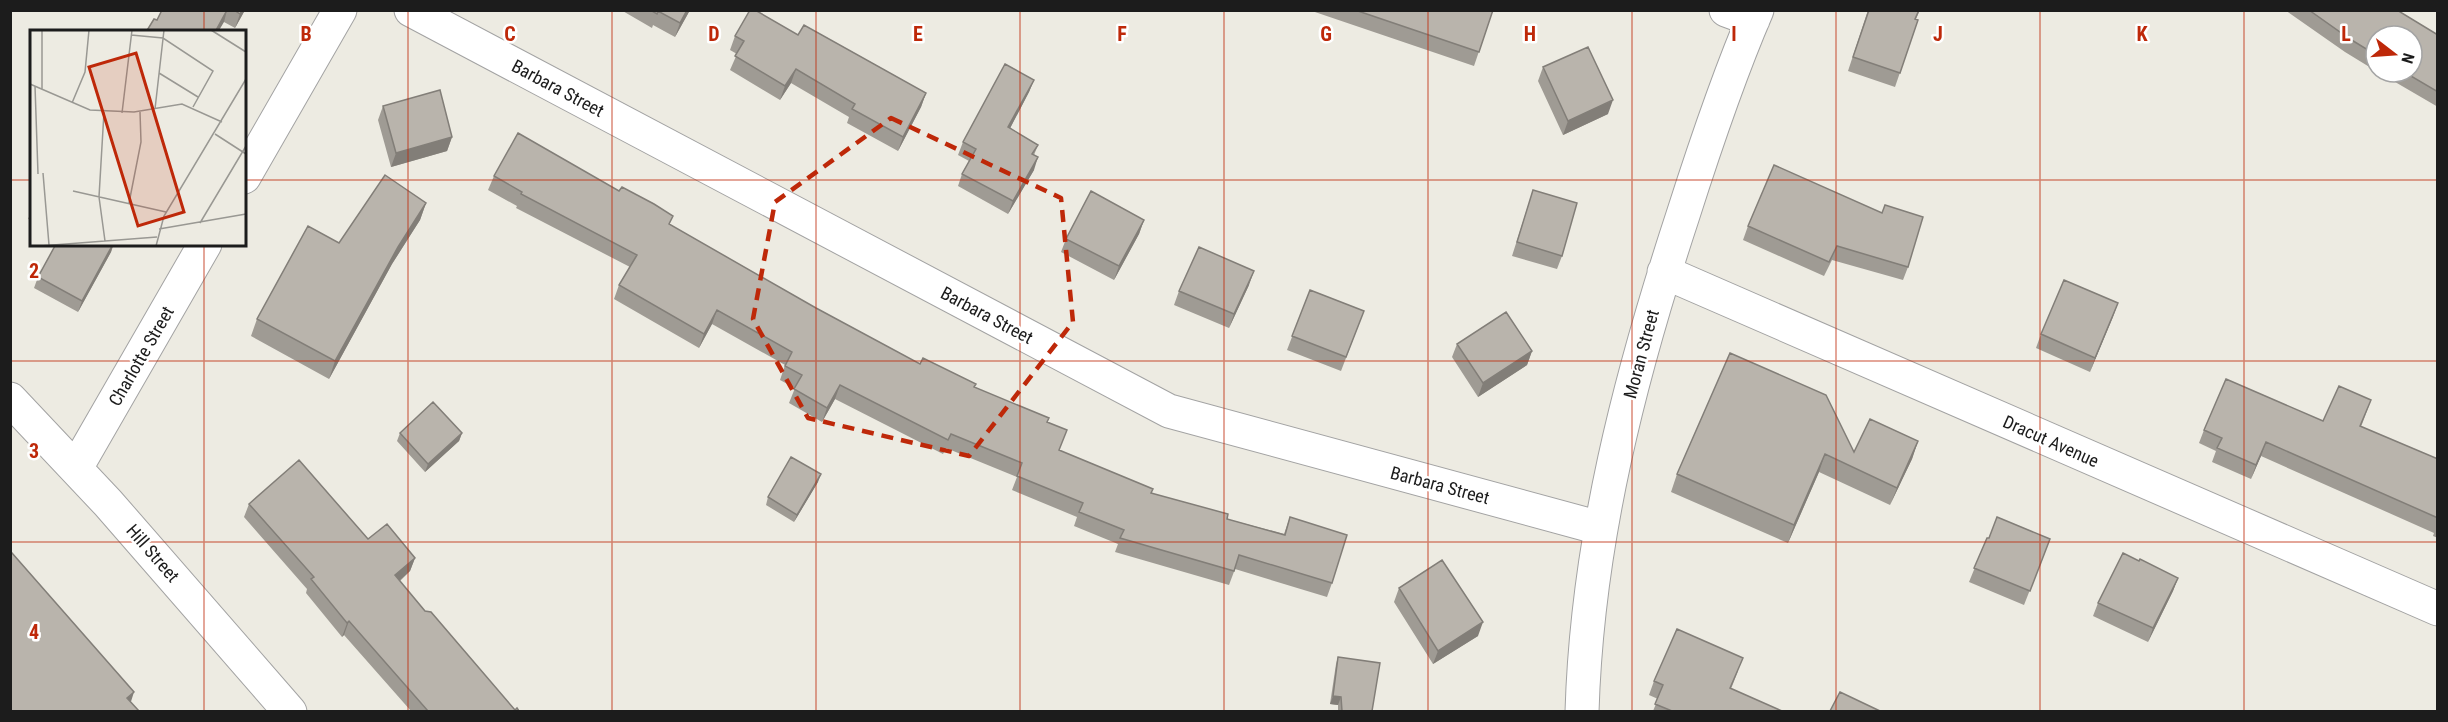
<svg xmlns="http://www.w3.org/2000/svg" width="2448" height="722" font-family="'Roboto Condensed',sans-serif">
  <rect width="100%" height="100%" fill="#edebe2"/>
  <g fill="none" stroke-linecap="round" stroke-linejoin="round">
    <defs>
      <path id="street" d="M411 10 1169 411 1600 528
        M1726 10 1753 20
        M244 177 340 10
        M1664 272 2438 609
        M10 399 108 503 290 712
        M76 468 205 244
        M1582 712C1587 541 1630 376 1683 215 1705 146 1728 77 1757 10"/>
    </defs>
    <use href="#street" stroke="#a3a3a3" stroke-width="35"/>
    <use href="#street" stroke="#fff" stroke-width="33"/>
  </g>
  <path fill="#9f9b94" d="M162 10H245L235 28 224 22 157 20Z
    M621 10H690L675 37 653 25 652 28Z
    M1309 10H1493L1474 66Z
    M1868 10H1920L1916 19 1918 20 1895 87 1848 71Z
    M2285 10H2397L2438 35V107L2378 72H2412L2376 36V71L2345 52Z
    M798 35 926 93 921 107 898 151 847 123 849 117 791 83 780 100 730 70 737 54 730 50 735 36Z
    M1543 67 1608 114 1563 135 1538 81Z
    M1034 80 1029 92 1010 128 1038 145 1034 155V170L1008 214 958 186 962 174 969 161 958 155 963 142Z
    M383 106 452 137 447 151 391 167 378 120Z
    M1774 165 1908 267 1903 280 1832 260 1824 276 1743 240 1748 226Z
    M494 176 670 225 816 308 920 364 975 387 1047 422 1059 450 1151 493 1227 519 1284 534 1290 517 1332 583 1327 597 1235 569 1229 585 1115 552 1118 544 1074 526 1077 517 1012 490 1017 477 946 448 943 454 835 399 822 422 789 403 795 388 780 380 785 365 712 324 699 348 614 299 619 285 630 267 516 208 517 206 488 190Z
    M1533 190 1562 256 1557 269 1512 256Z
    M426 203 420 220 392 264 329 379 251 336 257 319 339 243Z
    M32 210V220L28 219Z
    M1144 220 1139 234 1114 280 1061 252 1066 239Z
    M56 244H114L111 252 78 312 34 288 38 277Z
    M1249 285 1229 328 1174 305 1179 291Z
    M1310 290 1364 311 1341 371 1287 350Z
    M2118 303 2090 372 2036 348 2041 334Z
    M1457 344 1532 351 1527 365 1478 397 1452 357Z
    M1730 353 1854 452 1918 441 1912 459 1890 505 1819 472 1788 543 1671 492 1677 474Z
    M2371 400 2361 427 2438 459V538L2433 536 2434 533 2261 456 2251 479 2212 462 2216 451 2199 443 2204 430 2323 421Z
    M400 433H462L459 441 425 472 397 441Z
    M818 482 794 522 766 505 768 497Z
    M249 504 368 539 415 558 410 571 400 581 425 611 515 710 519 711H411L344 635 342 637 306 593 307 589 244 517Z
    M1987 538H1989L2050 539 2024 605 1969 582Z
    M2178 578 2173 591 2148 642 2093 616 2098 603Z
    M1399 588 1478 636 1433 664 1394 602Z
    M1338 657 1372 711H1338V705L1330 704 1336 664Z
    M1738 671 1731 689 1782 711H1653L1658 699 1649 695 1654 681Z"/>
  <path fill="#827e78" d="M227 10 224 22 218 32H215Z
    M242 10H245L235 28 240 14Z
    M687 10H690L675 37 680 23Z
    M796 69 791 83 780 100 785 86Z
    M1034 80 1029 92 1004 140 1008 127Z
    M926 93 921 107 898 151 903 137Z
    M1613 100 1608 114 1563 135 1568 121Z
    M452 137 447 151 391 167 396 153Z
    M1038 157 1034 170 1008 214 1013 201Z
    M426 203 420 220 392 264 329 379 335 361 398 247Z
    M1144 220 1139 234 1114 280 1119 266Z
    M113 244 111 252 78 312 82 301Z
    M1254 271 1249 285 1229 328 1234 314Z
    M2118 303 2113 317 2090 372 2095 358Z
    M717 310 712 324 699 348 704 334Z
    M1532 351 1527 365 1478 397 1483 383Z
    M840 385 835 399 822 422 827 408Z
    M462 433 459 441 425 472 428 464Z
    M1918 441 1912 459 1890 505 1897 488Z
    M2266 442 2261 456 2251 479 2256 465Z
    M1825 454 1819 472 1788 543 1794 525Z
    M821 474 818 482 794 522 797 515Z
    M415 558 410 571 390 589 395 575Z
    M2178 578 2173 591 2148 642 2153 628Z
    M349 621 344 635 342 637 347 623Z
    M1483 622 1478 636 1433 664 1438 651Z
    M134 692 128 711 127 698Z
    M1333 696 1341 697 1338 705 1330 704Z"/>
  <path fill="#b9b4ac" stroke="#827e78" stroke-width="1.5" d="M162 10H227L215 32H146L154 19 157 20Z
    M234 10H242L240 14Z
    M650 10H687L680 23 658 11 657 14Z
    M750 10H755L798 35 804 25 926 93 903 137 852 109 855 104 796 69 785 86 735 56 744 41 735 36Z
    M1355 10H1493L1479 52Z
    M1869 10H1919L1915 19 1918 20 1900 73 1853 57Z
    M2309 10H2397L2438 35V92L2404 72H2412V36H2376V55L2350 39Z
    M1588 47 1613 100 1568 121 1543 67Z
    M1005 64 1034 80 1008 127 1038 145 1032 154 1038 157 1013 201 962 174 976 149 963 142Z
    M440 90 452 137 396 153 383 106Z
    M518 133 619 191 622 187 654 204 673 216 669 224 816 308 920 364 923 358 976 384 974 387 1049 418 1047 422 1067 430 1059 450 1153 489 1151 493 1228 514 1227 519 1285 535 1290 517 1347 535 1332 583 1239 555 1234 571 1120 538 1124 530 1079 512 1083 503 1017 476 1022 463 951 434 948 440 840 385 827 408 794 389 802 375 785 366 792 352 717 310 704 334 619 285 637 255 521 194 522 192 494 176Z
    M1774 165 1882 213 1885 205 1923 217 1908 267 1837 246 1829 262 1748 226Z
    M385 175 426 203 398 247 335 361 257 319 308 226 339 243Z
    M1533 190 1577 203 1562 256 1517 242Z
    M1091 191 1144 220 1119 266 1066 239Z
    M56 244H113L82 301 38 277Z
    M1199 247 1254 271 1234 314 1179 291Z
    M2064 280 2118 303 2095 358 2041 334Z
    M1310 290 1364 311 1346 357 1292 336Z
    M1506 312 1532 351 1483 383 1457 344Z
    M1730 353 1826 395 1854 452 1870 419 1918 441 1897 488 1825 454 1794 525 1677 474Z
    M2226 379 2323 421 2339 386 2371 400 2360 426 2438 459V518L2266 442 2256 465 2217 448 2222 438 2204 430Z
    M433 402 462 433 428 464 400 433Z
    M791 457 821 474 797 515 768 497Z
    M299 460 368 539 387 524 415 558 395 575 425 611 431 612 515 710 517 708 519 711H428L349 621 347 623 311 579 314 577 249 504Z
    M1997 517 2050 539 2030 591 1974 568 1987 538H1989Z
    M12 553 134 692 127 698 139 711H10V554Z
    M2123 553 2139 561 2140 559 2178 578 2153 628 2098 603Z
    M1442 560 1483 622 1438 651 1399 588Z
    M1677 629 1743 658 1730 688 1782 711H1672L1655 704 1663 685 1654 681Z
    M1338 657 1380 663 1372 711H1342L1341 697 1333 696Z
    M1840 692 1880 711H1830Z"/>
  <path fill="none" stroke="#be2809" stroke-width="4.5" stroke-dasharray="12 8" stroke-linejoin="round" d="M891 118 1061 198 1073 322 969 456 808 418 753 319 775 202Z"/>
  <path fill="none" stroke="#be2809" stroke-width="1.5" stroke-opacity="0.55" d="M204 10V32M408 10V712M612 10V712M816 10V712M1020 10V712M1224 10V712M1428 10V712M1632 10V712M1836 10V712M2040 10V712M2244 10V712M10 180H32M244 180H2438M204 244V712M10 361H2438M10 542H2438"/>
  <g text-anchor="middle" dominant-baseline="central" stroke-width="5" stroke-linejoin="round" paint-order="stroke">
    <g font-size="18" fill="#1c1c1c" stroke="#fff">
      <text transform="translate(558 88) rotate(28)">Barbara Street</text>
      <text transform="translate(987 315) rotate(28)">Barbara Street</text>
      <text transform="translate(1641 354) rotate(-75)">Moran Street</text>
      <text transform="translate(141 356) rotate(-60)">Charlotte Street</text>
      <text transform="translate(2051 441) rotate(24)">Dracut Avenue</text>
      <text transform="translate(1440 485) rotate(15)">Barbara Street</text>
      <text transform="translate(153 553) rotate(49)">Hill Street</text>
    </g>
  </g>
  <g transform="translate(30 30)">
    <rect width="216" height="216" fill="#edebe2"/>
    <path fill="none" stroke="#999893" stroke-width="1.5" d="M12 0V59M181 0 216 22M101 5 133 8 183 41 163 77M129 43 168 67M0 54 60 80 104 82 152 74 192 92M5 56 8 144M42 73 55 42 59 0M125 79 134 0M74 82 69 167 75 211M92 83 102 0M185 104 216 124M13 143 19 215M43 161 136 182M99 173 111 112 110 82M170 193 216 116M129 199 216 184M10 216 127 207M126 216 134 186 216 49"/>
    <path fill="#be2809" fill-opacity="0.15" stroke="#be2809" stroke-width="3" d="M106 23 154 182 108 196 59 37Z"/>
    <rect width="216" height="216" fill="none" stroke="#1c1c1c" stroke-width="3"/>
  </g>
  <g font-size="20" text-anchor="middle" font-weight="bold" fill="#be2809" stroke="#fff" stroke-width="5" stroke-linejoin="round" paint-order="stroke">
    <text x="306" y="41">B</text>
    <text x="510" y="41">C</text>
    <text x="714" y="41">D</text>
    <text x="918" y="41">E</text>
    <text x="1122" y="41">F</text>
    <text x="1326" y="41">G</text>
    <text x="1530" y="41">H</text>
    <text x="1734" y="41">I</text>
    <text x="1938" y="41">J</text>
    <text x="2142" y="41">K</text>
    <text x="2346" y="41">L</text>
    <text x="34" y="278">2</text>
    <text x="34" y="458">3</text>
    <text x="34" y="639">4</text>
  </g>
  <rect width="2448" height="722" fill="none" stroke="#1c1c1c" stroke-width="24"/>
  <g transform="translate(2394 54) rotate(107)"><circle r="28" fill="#ffffff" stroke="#a4a4a4" stroke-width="1.5"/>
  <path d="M0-4.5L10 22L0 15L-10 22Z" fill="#be2809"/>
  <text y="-9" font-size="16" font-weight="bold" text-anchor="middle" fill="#1c1c1c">N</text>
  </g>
</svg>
